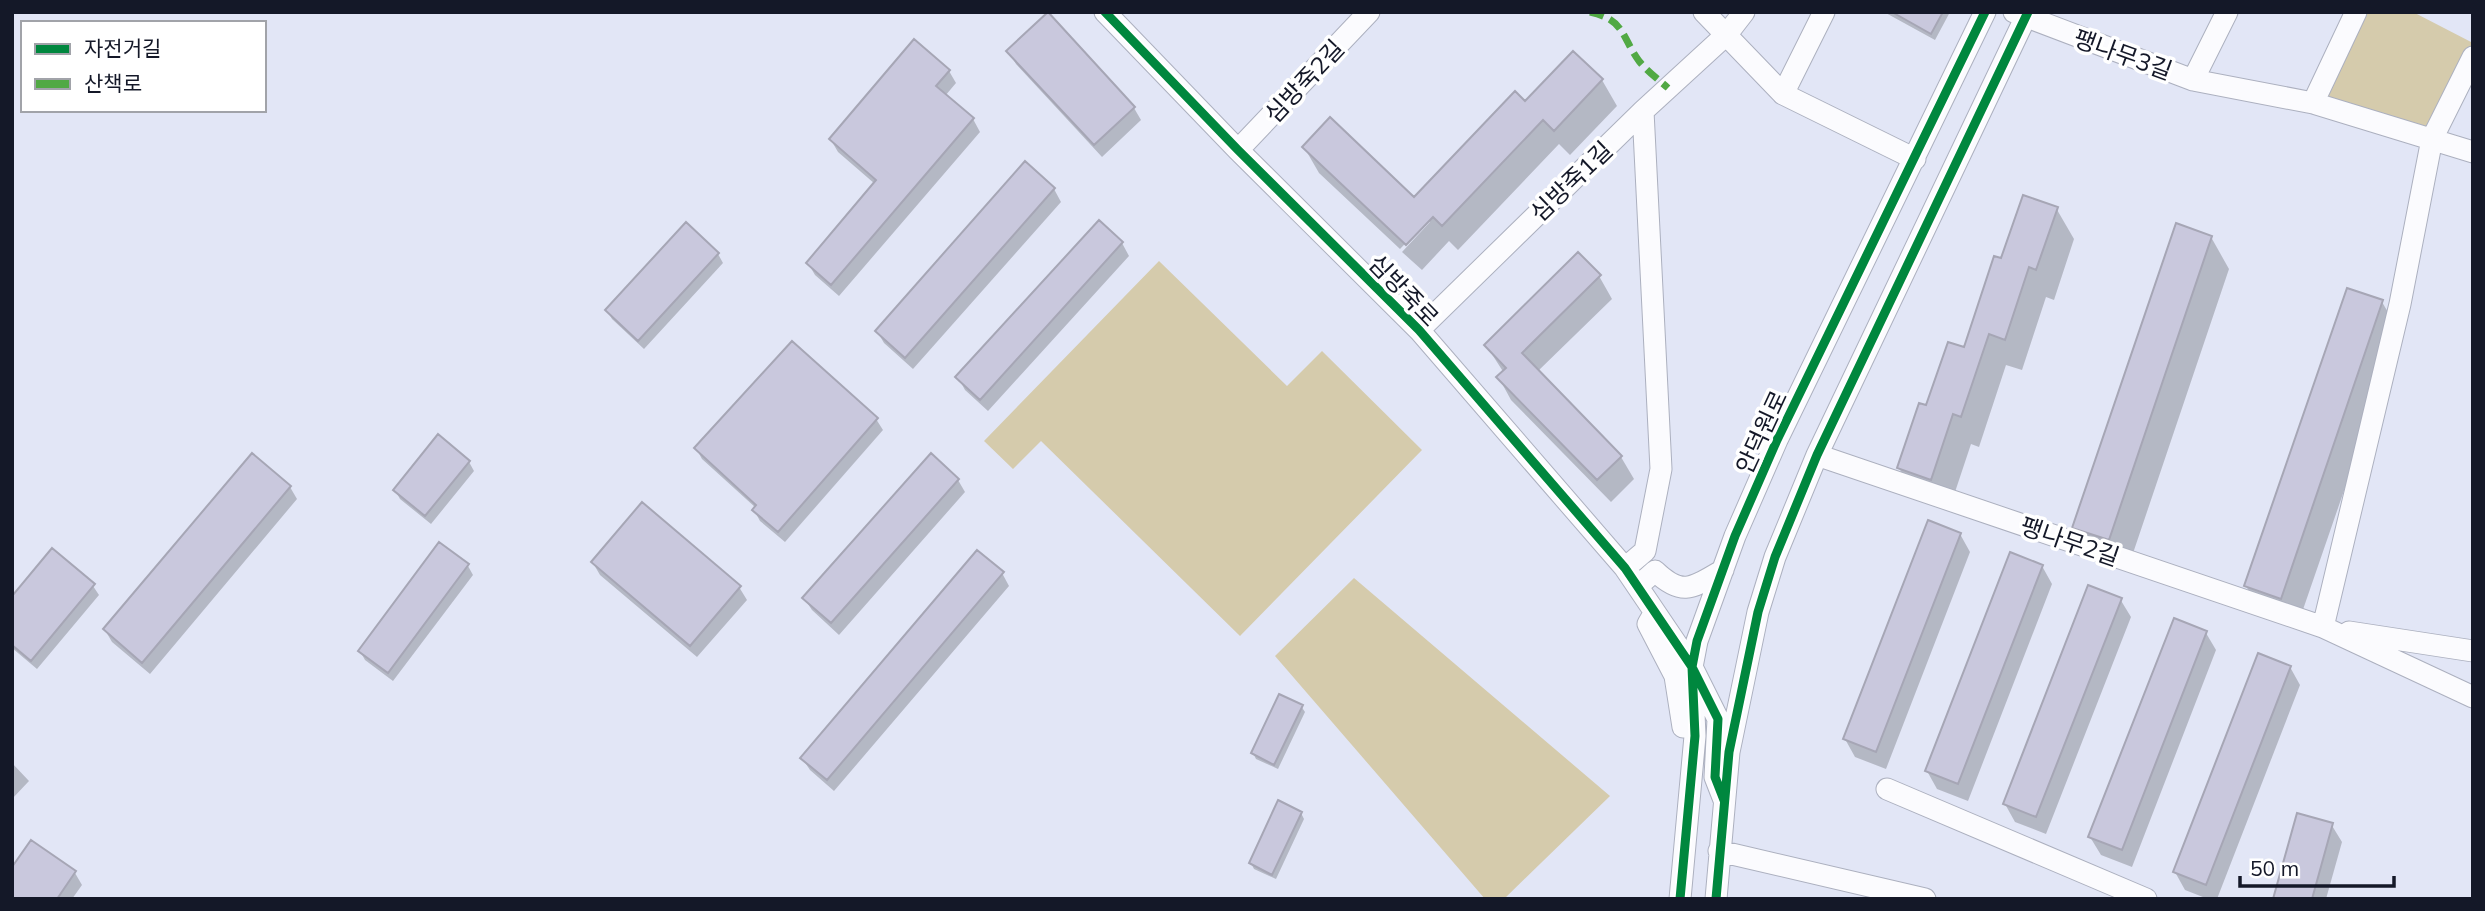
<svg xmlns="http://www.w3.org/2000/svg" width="2485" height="911" font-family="Mulish,'Noto Sans KR',sans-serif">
  <rect width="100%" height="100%" fill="#e2e6f6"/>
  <path fill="#d5cbac" d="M2356 12H2413L2473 43V56L2428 138 2313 103Z
    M1159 261 1287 386 1322 351 1422 450 1240 636 1041 441 1013 469 984 441Z
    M1354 578 1610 796 1504 899H1485L1275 656Z"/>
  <path fill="#0003" d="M1884 12H1950L1935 40Z
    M1009 52 1134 108 1141 120 1102 157 1016 64Z
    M1573 53 1602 80 1617 106 1570 155 1559 144 1458 250 1449 241 1422 270 1402 252 1430 222 1428 220 1400 249 1319 173 1304 147 1414 200 1525 104Z
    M949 71 956 83 945 96 973 119 980 132 839 296 815 275 808 263 875 184 838 152 831 140Z
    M1054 189 1061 202 913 369 884 343 877 331Z
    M2056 208 2074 239 2054 300 2046 297 2022 370 2006 365 1979 447 1971 444 1949 510 1917 499 1899 468 1927 408 1965 349 2003 261Z
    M1099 222 1122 243 1129 256 988 411 965 390 958 377Z
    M686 224 718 254 723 263 644 349 612 319 607 310Z
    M2211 237 2229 269 2127 571 2092 559 2074 528Z
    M1599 276 1612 299 1537 372 1621 457 1634 479 1611 502 1511 400 1499 378 1504 373 1486 345Z
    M2382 302 2399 331 2297 627 2263 616 2246 586Z
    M876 419 883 430 785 542 760 521 754 510 756 508 702 459 696 448Z
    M469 462 474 471 431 524 400 499 395 490Z
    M958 480 965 492 839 635 812 610 804 598Z
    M290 487 297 499 150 674 112 642 105 630Z
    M1960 534 1970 552 1886 769 1855 757 1845 739Z
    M440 544 468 566 473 575 393 681 365 660 360 651Z
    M593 563 739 587 747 600 697 657 600 575Z
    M2042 566 2052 584 1968 801 1937 789 1927 771Z
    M1002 573 1009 586 834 791 810 770 802 758Z
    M93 586 99 595 37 669 12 648V598Z
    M2120 599 2131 617 2046 834 2015 822 2005 804Z
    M2206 633 2216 650 2132 867 2101 855 2090 837Z
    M2290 667 2300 685 2217 899H2208L2185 890 2175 872Z
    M1301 706 1305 712 1278 769 1256 759 1253 753Z
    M12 763 29 781 12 799Z
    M1301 813 1304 819 1276 879 1254 869 1251 863Z
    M2331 824 2342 842 2326 899H2275Z
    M75 873 82 885 72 899H12Z"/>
  <path fill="#c9c8dd" stroke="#a6a6b5" stroke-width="2" d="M1048 12 1135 107 1094 145 1006 51Z
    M1892 12H1943L1931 34Z
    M914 39 950 70 936 86 974 118 831 285 806 263 876 180 829 139Z
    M1573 51 1603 79 1554 131 1543 120 1442 226 1433 217 1406 245 1302 147 1330 117 1414 197 1515 91 1525 101Z
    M1025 161 1055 188 905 358 875 331Z
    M2023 195 2058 207 2036 270 2029 267 2005 340 1989 334 1961 417 1953 414 1931 480 1897 468 1919 403 1926 405 1948 342 1964 347 1994 256 2001 258Z
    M1099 220 1123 242 980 400 955 377Z
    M686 222 719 253 638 341 605 310Z
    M2176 223 2212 236 2109 540 2072 528Z
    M1578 252 1601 275 1522 353 1622 456 1597 480 1496 377 1506 368 1484 345Z
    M2347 288 2383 300 2281 599 2244 586Z
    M792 341 878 418 778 532 752 510 756 505 694 448Z
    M438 434 470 461 425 516 393 490Z
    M252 453 291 486 142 663 103 629Z
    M931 453 959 479 831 623 802 598Z
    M642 502 741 586 690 646 591 562Z
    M1928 520 1961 533 1876 752 1843 739Z
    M439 542 469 564 388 673 358 651Z
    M52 548 95 584 31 661 12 645V596Z
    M977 550 1004 572 827 780 800 758Z
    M2010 552 2043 565 1958 784 1925 771Z
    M2088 585 2122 598 2036 817 2003 804Z
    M2174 618 2207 631 2122 850 2088 837Z
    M2258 653 2291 666 2206 885 2173 872Z
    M1279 694 1303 705 1274 765 1251 753Z
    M1278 800 1302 812 1272 875 1249 863Z
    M2297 813 2333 823 2312 899H2273Z
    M31 840 76 871 57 899H12V867Z"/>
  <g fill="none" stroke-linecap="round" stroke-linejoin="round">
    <defs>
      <path id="minor" d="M1105 12 1238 150 1419 330 1625 568 1692 667 1718 719 1715 777 1724 800
        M1704 12 1783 94 1915 159
        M2014 12 2193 80 2313 103 2473 152
        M2193 80 2227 12
        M1783 94 1824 12
        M2313 103 2356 12
        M1238 150 1369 12
        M1419 330 1643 111 1727 34 1744 12
        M1817 455 2323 627 2473 697
        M1625 568 1645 551 1661 469 1643 111
        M1638 586 1655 571C1683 598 1694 587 1723 570
        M1652 617 1648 624 1675 676 1683 727
        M2323 627 2400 304 2432 139 2473 57
        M2349 632 2473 651
        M1887 789 2146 899
        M1719 851 1925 899
        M1680 899 1695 736 1692 667 1697 641 1735 536 1777 440 1985 12
        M1716 899 1729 752 1758 612 1775 557 1817 455 2028 12"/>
    </defs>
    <use href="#minor" stroke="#acb0bf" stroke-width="23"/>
    <use href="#minor" stroke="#fbfbfe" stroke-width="21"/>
    <path stroke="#51a944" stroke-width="7" stroke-dasharray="14 7" stroke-linecap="butt" d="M1590 12C1625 20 1621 36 1639 61 1647 71 1659 80 1668 88"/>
    <defs>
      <path id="cycleway" d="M1105 12 1238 150 1419 330 1625 568 1692 667 1718 719 1715 777 1724 800
        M1680 899 1695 736 1692 667 1697 641 1735 536 1777 440 1985 12
        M1716 899 1729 752 1758 612 1775 557 1817 455 2028 12"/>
    </defs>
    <use href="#cycleway" stroke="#fff" stroke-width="13"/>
    <use href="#cycleway" stroke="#00873e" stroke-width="9"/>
  </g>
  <g text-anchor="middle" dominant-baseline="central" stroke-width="7" stroke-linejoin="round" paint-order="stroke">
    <g font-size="24" fill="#141828" stroke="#fff">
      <text transform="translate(2123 54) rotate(20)">팽나무3길</text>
      <text transform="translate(1304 81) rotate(-47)">심방죽2길</text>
      <text transform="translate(1571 181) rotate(-44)">심방죽1길</text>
      <text transform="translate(1404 290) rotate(46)">심방죽로</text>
      <text transform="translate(1761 432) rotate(-65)">안덕원로</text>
      <text transform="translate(2070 541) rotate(19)">팽나무2길</text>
    </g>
  </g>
  <rect width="2485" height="911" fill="none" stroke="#141828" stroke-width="28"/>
  <rect x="21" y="21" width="245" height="91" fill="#ffffff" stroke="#a1a3a9" stroke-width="2"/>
  <rect x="35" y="44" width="35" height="10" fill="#00873e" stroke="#a1a3a9" stroke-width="2"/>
  <text x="84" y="56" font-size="21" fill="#141828">자전거길</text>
  <rect x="35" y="79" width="35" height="10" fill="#51a944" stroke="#a1a3a9" stroke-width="2"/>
  <text x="84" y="91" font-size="21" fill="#141828">산책로</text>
  <path d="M2240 876v10h154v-10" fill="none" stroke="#141828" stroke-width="3.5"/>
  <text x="2250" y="876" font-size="21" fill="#141828" stroke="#ffffff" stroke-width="5" paint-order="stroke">50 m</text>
</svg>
